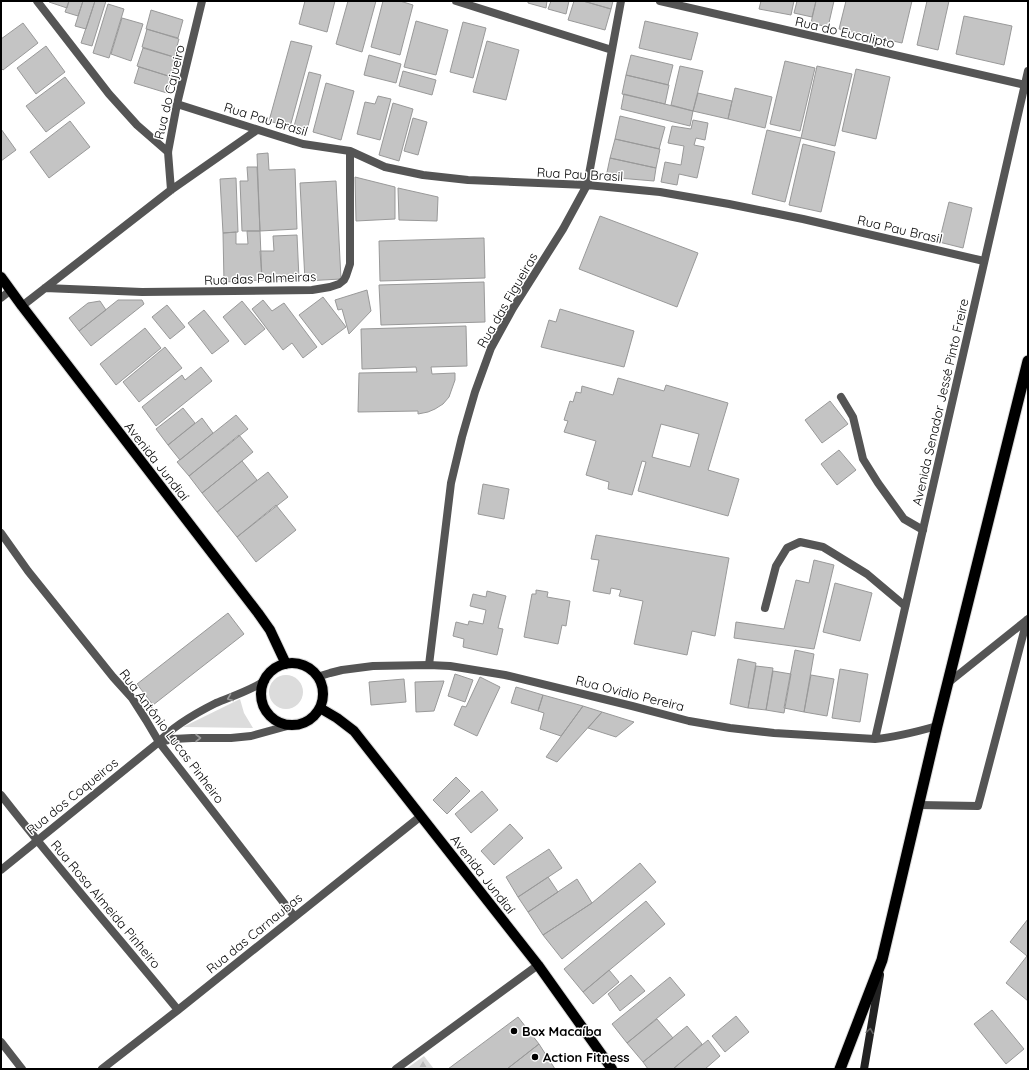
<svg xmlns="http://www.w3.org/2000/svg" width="1029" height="1070" font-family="Quicksand,sans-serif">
  <defs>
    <pattern id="forest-firs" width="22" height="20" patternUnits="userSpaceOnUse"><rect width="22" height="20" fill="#dcdcdc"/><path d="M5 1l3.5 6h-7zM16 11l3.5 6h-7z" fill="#bbb"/></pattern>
  </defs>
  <rect width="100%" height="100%" fill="#fff"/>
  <path fill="url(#forest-firs)" d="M424 1056 434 1069H406Z"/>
  <path fill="#dcdcdc" d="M269 692a17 17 0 1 1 34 0a17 17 0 1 1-34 0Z
    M240 699 244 713 253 728 183 727Z"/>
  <path fill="#c4c4c4" stroke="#999" fill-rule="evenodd" d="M50 1H69L67 8 49 2Z
    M69 1H83L78 16 65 12Z
    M83 1H95L86 29 75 26Z
    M95 1H106L92 46 81 43Z
    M305 1H335L327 32 299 24Z
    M348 1H376L362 52 336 44Z
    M383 1H400L413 5 400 55 371 47Z
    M528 1H547L546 8 528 3Z
    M551 1H569L566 14 548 9Z
    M574 1H583L611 9 605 30 568 20Z
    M583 1H613L611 9Z
    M761 1H794L791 15 759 9Z
    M797 1H816L812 17 794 13Z
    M816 1H834L828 27 811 23Z
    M846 1H912L902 43 839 29Z
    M927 1H949L938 50 917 45Z
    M108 4 124 9 109 58 93 53Z
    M151 10 183 20 178 38 146 29Z
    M964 16 1012 26 1004 65 956 54Z
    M122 18 143 24 131 61 111 54Z
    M416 21 448 30 436 75 404 67Z
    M645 21 698 33 691 60 639 48Z
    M463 22 486 28 473 78 450 72Z
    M23 23 38 43 3 70 1 68V39Z
    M147 29 179 39 174 57 142 47Z
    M291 41 312 46 290 127 269 121Z
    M487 41 519 50 506 100 473 92Z
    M46 46 65 72 36 94 17 68Z
    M143 48 177 58 171 77 137 66Z
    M369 55 401 64 396 83 364 75Z
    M631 55 673 65 668 85 626 75Z
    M785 61 815 68 800 131 770 124Z
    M680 66 703 71 693 111 671 105Z
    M817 66 852 74 835 146 801 138Z
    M139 67 172 77 167 93 134 83Z
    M856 69 890 77 876 139 842 131Z
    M403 71 436 80 432 95 399 86Z
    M309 72 321 75 306 134 293 130Z
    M626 75 669 85 665 104 622 94Z
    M65 77 85 103 46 132 26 106Z
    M326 83 354 91 341 140 313 132Z
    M735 88 772 97 765 128 728 119Z
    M698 93 732 101 728 119 693 111Z
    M624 94 693 111 690 126 621 109Z
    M378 96 391 99 380 140 357 134 365 102 375 104Z
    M393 103 413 109 399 161 379 155Z
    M620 116 665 127 659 149 615 139Z
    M413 118 427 122 418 155 404 151Z
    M693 120 708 123 705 140 696 138 694 145 704 147 697 178 679 174 677 185 661 182 665 162 681 165 684 146 668 143 672 126 691 129Z
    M70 121 90 147 49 178 30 152Z
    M1 129 16 150 1 161Z
    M767 130 801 138 785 202 752 194Z
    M615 139 660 149 656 168 610 158Z
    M803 144 835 152 821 212 789 205Z
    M268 153 269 170 295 169 297 229 260 231 257 154Z
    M610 158 656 168 654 181 606 177Z
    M247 167H257L260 231H242L240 181H248Z
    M355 177 395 187V219L356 221Z
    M236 178 238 232 223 233 220 179Z
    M336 181 341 279 305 281 300 183Z
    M398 188 438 197 437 221 399 220Z
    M949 202 972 208 963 248 939 242Z
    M600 216 698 253 677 307 579 269Z
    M247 231H260L262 280 224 282 223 233 236 232V244H248Z
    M297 235 299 279 262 280 260 251H274L273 236Z
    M484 238 485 278 380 281 379 241Z
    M484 282 485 322 381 325 379 285Z
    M367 290 371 311 349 334 342 309 338 310 335 300Z
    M323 297 346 327 322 345 299 315Z
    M118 300H142L144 304 91 346 79 331Z
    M263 300 272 311 284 303 317 347 303 358 292 343 283 350 252 309Z
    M100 301 106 310 79 331 69 318 88 303Z
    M242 301 265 329 245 345 223 317Z
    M167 305 185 327 170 339 152 317Z
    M560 309 634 331 624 367 541 347 549 320 556 322Z
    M204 310 229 341 212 354 188 323Z
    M466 326 467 366 431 367 432 374 455 373V380L449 397 443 404 435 409 428 412 418 414V411L358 412 359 373 417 372 416 367 362 369 361 329Z
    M145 328 161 348 116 385 100 364Z
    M165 347 182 368 139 402 123 382Z
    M201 367 212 381 156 426 142 407 182 375 185 380Z
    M618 378 664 391 666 385 728 403 708 470 739 479 728 516 638 491 646 462 642 461 632 495 608 489 609 482 586 475 596 441 564 432 568 421 564 420 570 401 573 402 576 392 581 393 582 386 613 395ZM661 424 699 434 690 467 652 457Z
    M830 401 848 424 822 443 805 420Z
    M183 408 195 423 168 445 156 429Z
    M236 415 248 429 189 476 177 462Z
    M202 418 213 433 180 460 168 445Z
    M239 435 253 452 202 493 189 476Z
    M839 450 856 470 837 485 821 464Z
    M242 461 257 480 217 512 202 493Z
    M268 472 288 497 237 537 217 512Z
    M483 484 509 489 504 519 478 514Z
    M276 505 296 530 256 562 237 537Z
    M596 535 729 558 715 636 692 631 687 655 634 644 643 601 619 596 621 590 611 588 610 594 593 591 599 560 591 559Z
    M814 560 834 565 814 649 734 638 736 622 784 629 796 580 809 583Z
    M835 583 872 593 860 641 823 632Z
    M536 590 548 592 547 597 570 601 566 626 562 625 558 644 524 637 532 594H536Z
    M487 591 506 596 498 628 503 629 497 655 463 647 464 639 453 636 456 622 468 625 469 621 483 624 486 610 470 606 473 594 486 597Z
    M228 613 244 634 153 705 137 684Z
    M795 650 814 654 804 712 784 708Z
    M738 659 756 663 748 708 730 704Z
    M756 666 773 668 766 710 748 708Z
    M840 669 868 674 860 722 832 718Z
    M773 671 791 674 784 713 766 710Z
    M455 674 473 680 465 702 448 696Z
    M811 675 834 679 827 716 804 712Z
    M480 677 500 687 477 736 454 725 462 706 466 707Z
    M404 679 406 702 371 705 369 682Z
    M444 681 434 711 416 712 415 682Z
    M516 687 543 695 538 711 511 703Z
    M543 695 583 706 561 736 540 729 544 713 538 711Z
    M583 706 602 712 557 762 546 757Z
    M602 712 634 722 616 737 588 728Z
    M456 777 470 791 447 814 433 800Z
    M482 791 498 810 471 833 455 814Z
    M510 824 523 838 494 865 481 851Z
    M549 849 562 868 518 897 506 877Z
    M640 863 656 882 562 959 543 935 592 903Z
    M548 877 558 892 528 912 518 897Z
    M577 879 592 903 543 935 528 912Z
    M646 901 665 924 583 992 564 969Z
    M1028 919V1001L1006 983 1027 956 1010 942Z
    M609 970 619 982 593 1004 583 992Z
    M631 975 645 991 620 1011 608 994Z
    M670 977 685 995 627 1043 612 1024Z
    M992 1010 1024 1049 1006 1064 974 1024Z
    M736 1016 749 1032 725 1052 712 1036Z
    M518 1017 539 1044 507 1069H448Z
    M657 1019 673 1038 643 1062 627 1043Z
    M687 1026 702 1044 673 1069H648L643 1062Z
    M708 1040 720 1056 705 1069H673Z
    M539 1044 555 1069H507Z"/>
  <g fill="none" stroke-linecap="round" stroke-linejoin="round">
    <defs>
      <path id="primary" d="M1 277 22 306 258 613 270 630 286 664
        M261 694a31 31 0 1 1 62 0a31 31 0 1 1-62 0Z
        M320 708 337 718 354 731 538 965 612 1069"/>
      <path id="trunk" d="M840 1069 882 960 937 726 1028 361"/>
    </defs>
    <use href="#primary" stroke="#dbdbdb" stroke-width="12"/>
    <use href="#trunk" stroke="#dbdbdb" stroke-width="13"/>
    <path stroke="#555" stroke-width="8" d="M841 397 853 417 863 459 878 483 904 519 923 530
      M765 608 776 566 787 548 800 542 823 547 867 574 905 606"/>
    <path stroke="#555" stroke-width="8" d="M37 1 109 94 137 125 168 152
      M456 1 612 50
      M660 1 1025 85
      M177 104 303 144 350 151 385 167 423 175 468 180 587 185 660 192 729 204 803 219 984 261
      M171 190 168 152 177 104 202 1
      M45 288 142 292 312 290 330 287 339 284 344 280 346 276 350 264V151
      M1 298 11 290
      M22 306 171 190 257 130
      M1 533 28 571 113 677 132 698 146 720 159 742 294 916
      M429 665 451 483 462 437 475 392 491 348 513 308 563 229 587 185 621 1
      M1 795C58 868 119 938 178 1010
      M919 805 978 806 1027 620
      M1 1042 22 1069
      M102 1069 178 1010 421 816
      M396 1069 538 965"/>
    <path stroke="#555" stroke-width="8" d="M317 677 330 673 342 670 373 666 429 665 450 666 505 675 632 706 689 721 730 728 774 733 875 739C897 737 916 732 937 726
      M948 683 1028 619
      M875 739 1028 71
      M159 742 173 739 192 738H231L251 736 291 725
      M1 870 159 742C172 727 198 712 216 703 233 696 249 691 265 681"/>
    <path stroke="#222" stroke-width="8" d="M864 1069 880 975"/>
    <use href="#primary" stroke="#000" stroke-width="10"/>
    <use href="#trunk" stroke="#000" stroke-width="11"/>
  </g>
  <defs><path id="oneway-chevron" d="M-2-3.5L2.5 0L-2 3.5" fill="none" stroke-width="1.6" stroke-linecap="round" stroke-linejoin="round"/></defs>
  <g stroke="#999">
    <use href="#oneway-chevron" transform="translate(230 698) rotate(158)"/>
    <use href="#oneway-chevron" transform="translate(198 738)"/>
  </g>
  <use stroke="#646464" href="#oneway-chevron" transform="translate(870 1031) rotate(-81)"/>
  <g fill="#000" stroke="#fff" stroke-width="1.5">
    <circle cx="514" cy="1031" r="4"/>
    <circle cx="535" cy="1057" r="4"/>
  </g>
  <g text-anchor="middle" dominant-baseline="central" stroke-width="3" stroke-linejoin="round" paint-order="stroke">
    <g font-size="13" fill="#000" stroke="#fff">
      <text transform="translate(845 32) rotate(13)">Rua do Eucalipto</text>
      <text transform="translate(169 92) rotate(-77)">Rua do Cajueiro</text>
      <text transform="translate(266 119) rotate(17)">Rua Pau Brasil</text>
      <text transform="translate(580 174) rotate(3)">Rua Pau Brasil</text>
      <text transform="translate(900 229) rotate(13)">Rua Pau Brasil</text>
      <text transform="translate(260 278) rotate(-2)">Rua das Palmeiras</text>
      <text transform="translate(507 300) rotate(-60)">Rua das Figueiras</text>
      <text transform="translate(940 402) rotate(-77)">Avenida Senador Jessé Pinto Freire</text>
      <text transform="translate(157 461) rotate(52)">Avenida Jundiaí</text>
      <text transform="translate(630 693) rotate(14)">Rua Ovidio Pereira</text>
      <text transform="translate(172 736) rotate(53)">Rua Antônio Lucas Pinheiro</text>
      <text transform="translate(72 796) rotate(-39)">Rua dos Coqueiros</text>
      <text transform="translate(483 874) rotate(52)">Avenida Jundiaí</text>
      <text transform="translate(106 904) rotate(50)">Rua Rosa Almeida Pinheiro</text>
      <text transform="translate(254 933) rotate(-39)">Rua das Carnaubas</text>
    </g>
    <g font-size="13" font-weight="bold" fill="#000" stroke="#fff" text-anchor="start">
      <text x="522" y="1031">Box Macaíba</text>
      <text x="543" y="1057">Action Fitness</text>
    </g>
  </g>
  <rect width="1029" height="1070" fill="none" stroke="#000000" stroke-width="4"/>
</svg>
